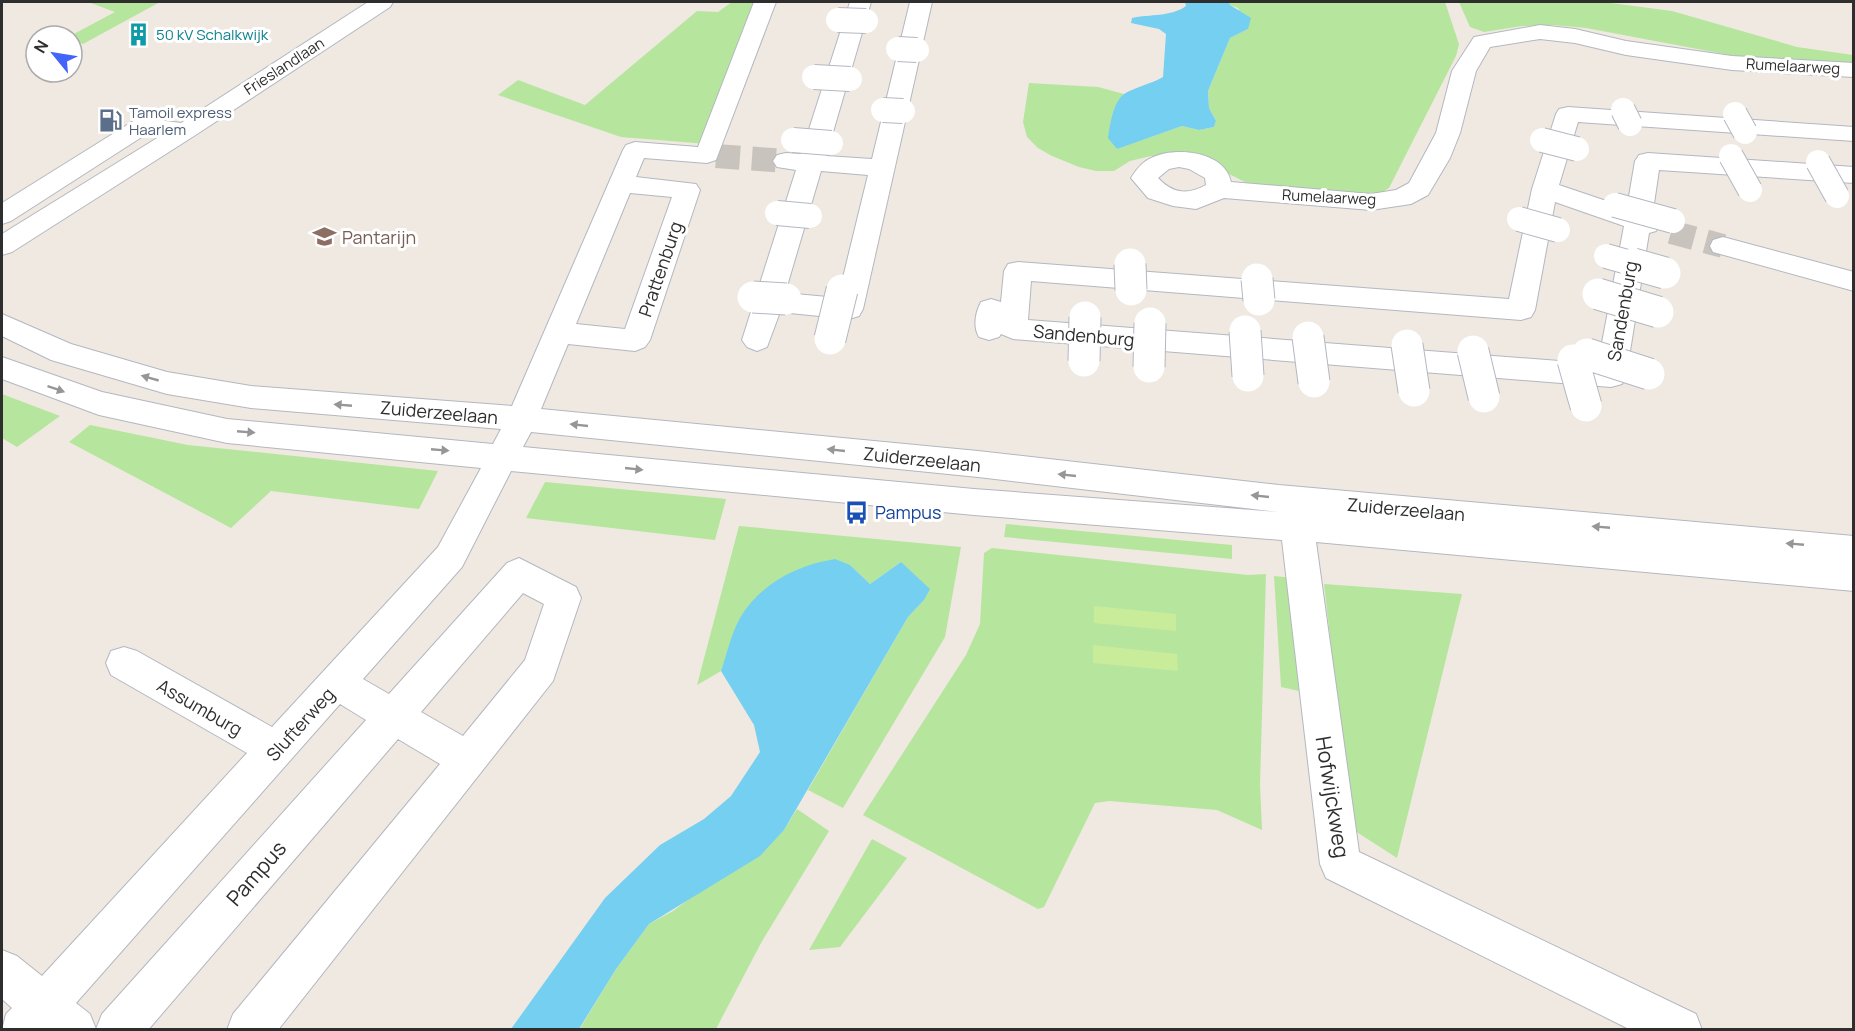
<svg xmlns="http://www.w3.org/2000/svg" width="1855" height="1031" font-family="Manrope,sans-serif">
  <rect width="100%" height="100%" fill="#efe9e1"/>
  <path fill="#b6e59e" d="M88 2H160L83 44 72 40V36H70L115 12Z
    M732 2H760L707 144 621 137 498 95 518 80 585 105 697 11 718 12Z
    M1229 2H1445L1459 44 1456 56 1389 188 1378 195 1249 184 1221 170 1174 155 1151 156 1130 161 1114 171H1096L1079 167 1052 156 1038 148 1027 137 1023 122 1029 83 1098 87 1124 94 1119 101 1116 149 1182 126 1199 130 1214 127 1216 121 1209 108 1208 91 1230 38 1248 29 1238 8 1230 5Z
    M1459 2H1603L1672 11 1797 47 1853 55V66L1756 60 1586 28 1554 25 1522 26 1484 32 1470 27Z
    M2 394 60 416 17 447 2 438Z
    M90 425 188 445 438 471 419 509 271 491 231 528 69 442Z
    M545 482 726 499 715 540 526 518Z
    M1006 524 1232 545V559L1004 537Z
    M739 526 961 547 945 637 843 808 808 790 908 617 924 600 901 562 870 584 850 565 740 619 721 671 697 685Z
    M992 548 1248 575 1266 574 1260 784 1262 830 1217 810 1109 801 1095 803 1044 907 1038 909 863 815 966 655 980 624 984 553Z
    M1274 576 1293 578 1299 691 1281 687Z
    M1324 584 1462 594 1397 858 1352 829Z
    M797 809 829 831 761 943 716 1029 579 1030 616 969 649 924 673 911 784 830Z
    M872 839 907 858 840 947 809 950Z"/>
  <path fill="#c9ec9a" d="M1094 606 1176 614V631L1094 623Z
    M1093 645 1177 654 1178 671 1093 663Z"/>
  <path fill="#75cff0" d="M1185 2H1229L1230 5 1251 18 1248 29 1230 38 1208 91 1209 108 1216 121 1214 127 1199 130 1182 126 1117 149 1108 138C1110 125 1113 102 1124 94 1135 87 1151 84 1163 77L1166 34 1159 29 1131 23 1132 18C1150 14 1171 17 1186 6Z
    M835 559 850 565 870 584 901 562 930 589 924 600 908 617 784 830 760 856 649 924 616 969 579 1029H511L605 898 660 845 704 819 731 796 760 752 754 725 721 671C727 654 731 634 740 618 760 584 797 565 835 559Z"/>
  <g fill="none" stroke-linecap="round" stroke-linejoin="round">
    <path stroke="#c8c4bd" stroke-width="24" stroke-dasharray="24 12" stroke-linecap="butt" d="M716 156 786 161
      M1671 232 1723 246"/>
    <defs>
      <path id="minor" d="M368 2H393L390 7 194 136 12 252 2 255V234L162 135 148 133 11 221 2 224V203L135 120 144 118 181 123Z
        M754 2H776L716 160 707 163 644 158 636 177 696 184 700 190 650 340 645 347 635 351 568 344 541 409 978 451 1279 485 1854 536V591L1316 542 1359 852 1696 1014 1702 1030H1631L1326 878 1320 864 1282 540 974 515 511 471 462 567 363 679 389 694 507 563 519 558 576 587 581 598 553 681 278 1030H227L233 1014 440 764 398 739 148 1030H2L6 1014 12 1008 2 999V950L17 956 42 976 247 753 111 675 106 663 111 651 124 647 137 651 272 727 438 547 481 468 227 443 99 415 2 379V357L102 392 227 419 493 444 501 429 251 408 167 394 51 360 2 336V314L71 344 167 372 251 386 512 406 623 150 626 145 635 142 698 147ZM630 193 672 197 625 329 576 324ZM531 432 978 477 1279 512 974 489 523 447ZM523 593 544 604 525 660 463 736 421 712ZM340 704 366 720 102 1014 96 1029 90 1014 76 1003Z
        M850 2H871L826 156 872 159 910 2H932L863 309 859 316 849 319 780 312 767 347 757 351 747 347 742 340 796 170 777 167 773 161 777 155 786 153 801 154ZM821 171 868 175 838 298 785 293Z
        M1540 25 1575 29 1626 41 1732 56 1854 63V77L1732 70 1626 55 1575 43 1540 39 1490 47 1476 71 1460 133 1450 158 1428 195 1411 204 1371 210 1224 198 1196 209 1173 206 1148 198 1131 178C1136 170 1142 162 1151 158 1175 146 1225 151 1231 182L1371 194 1396 190 1409 183 1436 133 1452 71 1474 37ZM1179 167 1189 169 1205 178 1206 185C1188 195 1173 194 1158 178L1169 169Z
        M1568 107 1854 127V141L1578 122 1559 185 1627 208 1635 161 1639 155 1648 153 1854 167V183L1659 170 1652 217 1656 219 1660 225 1656 231 1649 233 1626 376 1622 384 1611 387 1013 339 1001 334 999 337 989 340 979 337C973 327 975 313 981 302L991 299 1001 302 1004 271 1008 264 1018 262 1509 299 1532 189 1556 114 1559 109ZM1555 202 1624 226 1598 364 1028 320 1031 281 1521 320 1531 317 1535 310Z
        M1723 237 1854 272V291L1713 252 1710 246 1713 240Z"/>
    </defs>
    <use href="#minor" stroke="#b4b7c1" stroke-width="2"/>
    <use href="#minor" fill="#fff" fill-rule="evenodd"/>
    <defs>
      <path id="minor-bridge-far1" d="M838 20 866 21
        M898 49 917 50
        M814 77 850 79
        M883 110 903 111
        M1623 110 1630 124
        M1735 114 1745 132
        M793 140 831 143
        M1542 140 1577 149
        M1731 156 1750 190
        M1818 162 1837 196
        M1615 205 1673 221
        M777 213 810 216
        M1519 219 1558 230
        M1606 256 1638 265"/>
      <path id="minor-bridge" d="M1130 264 1131 290
        M1633 264 1665 273
        M1257 279 1259 300
        M1598 294 1658 312
        M753 297 786 299
        M1245 331 1248 376
        M1308 337 1314 382
        M830 339 842 290
        M1407 345 1414 391
        M1473 351 1484 397
        M1587 354 1649 374
        M1573 360 1586 406
        M1084 361 1085 317
        M1149 367 1150 323"/>
    </defs>
    <use href="#minor-bridge-far1" stroke="#b4b7c1" stroke-width="26" stroke-linecap="butt"/>
    <use href="#minor-bridge" stroke="#b4b7c1" stroke-width="33" stroke-linecap="butt"/>
    <use href="#minor-bridge-far1" stroke="#fff" stroke-width="24"/>
    <use href="#minor-bridge" stroke="#fff" stroke-width="31"/>
  </g>
  <defs><path id="oneway-solid" d="M-6-.8H1V-3.2L6.5 0L1 3.2V.8H-6Z" transform="scale(1.5)"/></defs>
  <g fill="#969696">
    <use href="#oneway-solid" transform="translate(150 378) rotate(-164)"/>
    <use href="#oneway-solid" transform="translate(56 389) rotate(19)"/>
    <use href="#oneway-solid" transform="translate(343 405) rotate(-175)"/>
    <use href="#oneway-solid" transform="translate(579 425) rotate(-174)"/>
    <use href="#oneway-solid" transform="translate(246 432) rotate(5)"/>
    <use href="#oneway-solid" transform="translate(440 450) rotate(5)"/>
    <use href="#oneway-solid" transform="translate(836 450) rotate(-174)"/>
    <use href="#oneway-solid" transform="translate(634 469) rotate(6)"/>
    <use href="#oneway-solid" transform="translate(1067 475) rotate(-174)"/>
    <use href="#oneway-solid" transform="translate(1260 496) rotate(-174)"/>
    <use href="#oneway-solid" transform="translate(1601 527) rotate(-175)"/>
    <use href="#oneway-solid" transform="translate(1795 544) rotate(-175)"/>
  </g>
  <defs>
    <symbol id="building-bare" viewBox="-9 -9 18 18"><path d="M-4-6H4V6H1V3H-1V6H-4ZM-2.5-4.3h1.7v1.8h-1.7ZM.8-4.3h1.7v1.8H.8ZM-2.5-1h1.7V.8h-1.7ZM.8-1h1.7V.8H.8Z" fill="#0f9aa8" stroke="#fff" stroke-width="2.5" paint-order="stroke"/></symbol>
    <symbol id="fuel-bare" viewBox="-9 -9 18 18"><path d="M-5.5-6h7V0h2V4h1.3V-2.5L3-4.5l.8-.8L6-3V5H2.5V1h-1V6h-7ZM-4.2-4.7v3.2H.2V-4.7Z" fill="#5c6f8a" stroke="#fff" stroke-width="2.5" paint-order="stroke"/></symbol>
    <symbol id="school-bare" viewBox="-9 -9 18 18"><path d="M0-5L7-2L0 1L-7-2ZM-4 1L0 2.5L4 1V4Q0 6-4 4Z" fill="#8d6e63" stroke="#fff" stroke-width="2.5" paint-order="stroke"/></symbol>
    <symbol id="bus-bare" viewBox="-9 -9 18 18"><path d="M-5-6H5V4H4V6H2V4H-2V6H-4V4H-5ZM-3.5-4V0h7V-4ZM-3.5 1.2v1.5H-2V1.2ZM2 1.2v1.5H3.5V1.2Z" fill="#1a4fb4" stroke="#fff" stroke-width="2.5" paint-order="stroke"/></symbol>
  </defs>
  <g fill-rule="evenodd">
    <use href="#building-bare" x="122" y="18" width="33" height="33"/>
    <use href="#fuel-bare" x="94" y="104" width="33" height="33"/>
    <use href="#school-bare" x="308" y="220" width="33" height="33"/>
    <use href="#bus-bare" x="840" y="496" width="33" height="33"/>
  </g>
  <g text-anchor="middle" dominant-baseline="central" stroke-width="6" stroke-linejoin="round" paint-order="stroke">
    <g font-size="15" fill="#0d838f" stroke="#fff" text-anchor="start">
      <text x="156" y="34">50 kV Schalkwijk</text>
    </g>
    <g font-size="15" fill="#2e2e2e" stroke="#fff">
      <text transform="translate(284 66) rotate(-33)">Frieslandlaan</text>
      <text transform="translate(1793 66) rotate(3)">Rumelaarweg</text>
      <text transform="translate(1329 197) rotate(3)">Rumelaarweg</text>
    </g>
    <g font-size="15" fill="#4e5e75" stroke="#fff" text-anchor="start">
      <text x="129" y="112">Tamoil express<tspan x="129" dy="17">Haarlem</tspan></text>
    </g>
    <g font-size="18" fill="#785e54" stroke="#fff" text-anchor="start">
      <text x="342" y="237">Pantarijn</text>
    </g>
    <g font-size="18" fill="#2e2e2e" stroke="#fff">
      <text transform="translate(660 269) rotate(-71)">Prattenburg</text>
      <text transform="translate(1622 311) rotate(-80)">Sandenburg</text>
      <text transform="translate(1084 335) rotate(5)">Sandenburg</text>
      <text transform="translate(439 412) rotate(5)">Zuiderzeelaan</text>
      <text transform="translate(922 459) rotate(6)">Zuiderzeelaan</text>
      <text transform="translate(1406 509) rotate(5)">Zuiderzeelaan</text>
      <text transform="translate(200 707) rotate(30)">Assumburg</text>
      <text transform="translate(300 724) rotate(-48)">Slufterweg</text>
    </g>
    <g font-size="18" fill="#164399" stroke="#fff" text-anchor="start">
      <text x="875" y="512">Pampus</text>
    </g>
    <g font-size="21" fill="#2e2e2e" stroke="#fff">
      <text transform="translate(1333 797) rotate(81)">Hofwijckweg</text>
      <text transform="translate(256 873) rotate(-49)">Pampus</text>
    </g>
  </g>
  <rect width="1855" height="1031" fill="none" stroke="#2e2e2e" stroke-width="6"/>
  <g transform="translate(54 54) rotate(300)"><circle r="28" fill="#ffffff" stroke="#ababab" stroke-width="1.5"/>
  <path d="M0-4.5L10 22L0 15L-10 22Z" fill="#4264fb"/>
  <text y="-9" font-size="16" font-weight="bold" text-anchor="middle" fill="#2e2e2e">N</text>
  </g>
</svg>
